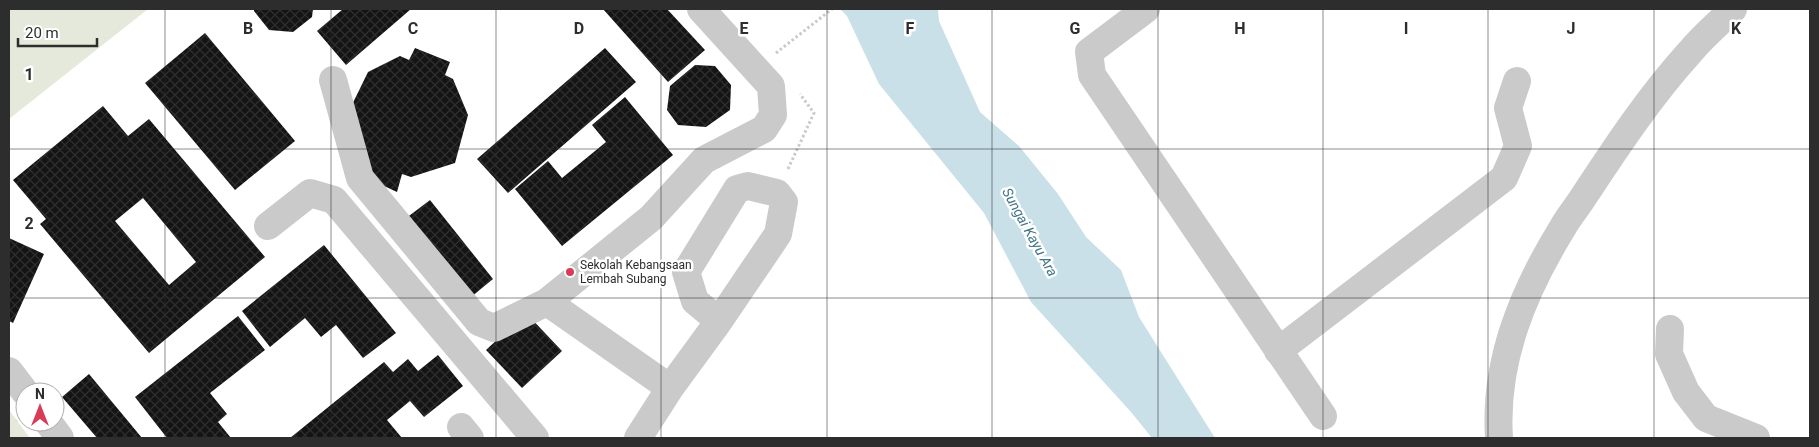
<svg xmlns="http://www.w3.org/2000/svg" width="1819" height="447" font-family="Roboto,sans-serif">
  <defs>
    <pattern id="forest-firs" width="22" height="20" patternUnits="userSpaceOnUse" patternTransform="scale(1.25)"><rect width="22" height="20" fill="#e5e9db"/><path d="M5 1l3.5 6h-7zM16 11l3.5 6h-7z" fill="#c5c8bc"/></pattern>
    <pattern id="building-cross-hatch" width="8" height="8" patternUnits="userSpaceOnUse" patternTransform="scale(1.25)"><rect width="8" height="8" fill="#141414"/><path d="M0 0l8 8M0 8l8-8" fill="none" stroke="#2e2e2e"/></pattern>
  </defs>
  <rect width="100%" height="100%" fill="#fff"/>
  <path fill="#e5e9db" d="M9 9H148L9 119Z"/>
  <path fill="url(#forest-firs)" d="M9 410 30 438H9Z"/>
  <path fill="#c9e0e8" d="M840 9H938L939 21 980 112 1019 146 1058 194 1086 237 1121 270 1139 317 1215 438H1152L1131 412 1031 302 984 213 879 84 847 16Z"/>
  <path fill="url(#building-cross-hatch)" fill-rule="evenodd" d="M254 9H313L312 17 293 32 269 30 254 11Z
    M343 9H411L346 65 317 31Z
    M603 9H667L705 50 668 82Z
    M205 33 295 141 235 190 145 83Z
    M415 48 450 62 445 75 453 79 468 115 455 163 411 177 402 174 397 192 360 175 346 117 368 72 400 56 409 60Z
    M605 48 636 82 508 193 477 159Z
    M695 65 715 66 731 85 730 110 706 127 678 125 667 110 670 86Z
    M625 97 673 155 562 246 515 189 548 161 562 178 606 142 592 125Z
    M103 106 128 136 149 119 265 257 149 353 40 224 46 219 13 180ZM143 198 196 262 169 285 115 221Z
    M430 200 493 279 465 302 401 222Z
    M9 238 44 254 13 323 9 321Z
    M324 245 396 333 363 358 336 325 321 337 305 318 270 347 242 311Z
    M526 313 562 351 522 388 486 350Z
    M238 316 265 350 210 393 227 414 218 422 231 438H167L135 397Z
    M438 355 463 386 424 417 410 401 387 420 402 438H290L384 362 393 372 408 359 418 371Z
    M89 374 142 438H97L62 397Z"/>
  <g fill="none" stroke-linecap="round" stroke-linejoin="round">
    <path stroke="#cacaca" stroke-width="3" stroke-dasharray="2.5 2.5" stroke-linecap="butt" d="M776 53 832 9
      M788 169 814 113 800 94"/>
    <path stroke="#cacaca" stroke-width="28" d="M1146 9 1089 52 1092 75 1323 416
      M333 80 360 178 479 322 494 328 547 302 670 388
      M748 186 777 193 784 202 778 234 719 321 695 301 686 272 737 189Z
      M268 226 310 193 334 200 535 438
      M547 302 651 218 704 160 764 129 773 115 771 86 701 9
      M1670 329 1669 354 1686 392 1706 418 1756 438
      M1278 351 1504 178 1518 146 1508 108 1517 81
      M9 371 25 392
      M48 422 60 438
      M461 427 470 438
      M638 438 670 388 719 321
      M1499 438C1494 361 1523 292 1563 227 1569 216 1578 206 1584 196 1617 146 1650 96 1690 52 1703 36 1719 23 1733 9"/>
  </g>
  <path fill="none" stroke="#2d2d2d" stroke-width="1" stroke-opacity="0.55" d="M165 9V438M331 9V438M496 9V438M661 9V438M827 9V438M992 9V438M1158 9V438M1323 9V438M1488 9V438M1654 9V438M9 149H1810M9 298H1810"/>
  <circle fill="#d73c59" stroke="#fff" stroke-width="2" cx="570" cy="272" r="5"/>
  <g text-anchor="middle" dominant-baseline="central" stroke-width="5" stroke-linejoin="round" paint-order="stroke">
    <g font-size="12" fill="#2d2d2d" stroke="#fff" text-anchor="start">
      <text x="580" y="265">Sekolah Kebangsaan<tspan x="580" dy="14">Lembah Subang</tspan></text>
    </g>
    <g font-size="14" font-style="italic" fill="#427588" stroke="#fff">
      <text transform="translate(1030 232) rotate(61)">Sungai Kayu Ara</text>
    </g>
  </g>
  <g font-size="16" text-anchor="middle" font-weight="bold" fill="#2d2d2d" stroke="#fff" stroke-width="5" stroke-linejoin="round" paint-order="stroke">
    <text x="248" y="34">B</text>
    <text x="413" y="34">C</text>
    <text x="579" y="34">D</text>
    <text x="744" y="34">E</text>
    <text x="910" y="34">F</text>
    <text x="1075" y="34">G</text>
    <text x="1240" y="34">H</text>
    <text x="1406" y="34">I</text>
    <text x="1571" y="34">J</text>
    <text x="1736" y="34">K</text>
    <text x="29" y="80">1</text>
    <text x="29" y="229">2</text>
  </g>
  <rect width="1819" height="447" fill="none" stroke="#2d2d2d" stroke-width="20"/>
  <g transform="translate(40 407)"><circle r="24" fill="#ffffff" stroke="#ababab"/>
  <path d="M0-4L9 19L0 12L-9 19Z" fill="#d73c59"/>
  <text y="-8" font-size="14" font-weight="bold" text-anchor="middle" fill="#2d2d2d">N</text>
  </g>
  <path d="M18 38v8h79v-8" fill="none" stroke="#2d2d2d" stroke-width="2.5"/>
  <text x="25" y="38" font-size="15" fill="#2d2d2d" stroke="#ffffff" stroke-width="4" paint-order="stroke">20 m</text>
</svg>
